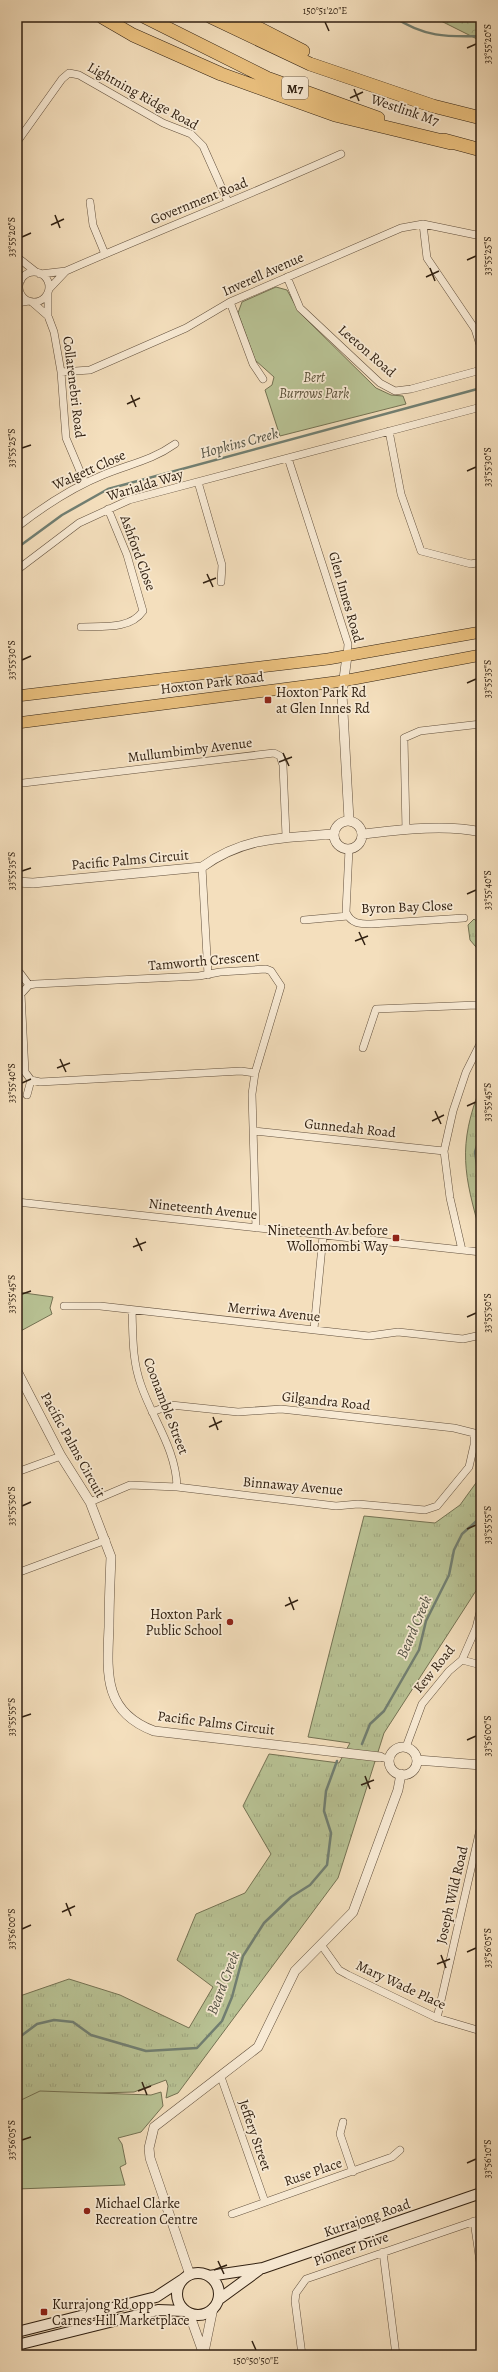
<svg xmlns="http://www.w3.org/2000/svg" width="498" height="2372" font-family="Alegreya,serif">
  <defs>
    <pattern id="grass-tufts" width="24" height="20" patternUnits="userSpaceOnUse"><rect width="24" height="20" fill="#b8c294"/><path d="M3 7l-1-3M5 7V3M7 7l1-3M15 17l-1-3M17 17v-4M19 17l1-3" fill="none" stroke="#9fa67f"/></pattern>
    <pattern id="forest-crowns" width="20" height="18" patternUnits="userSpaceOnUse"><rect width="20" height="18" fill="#b8c294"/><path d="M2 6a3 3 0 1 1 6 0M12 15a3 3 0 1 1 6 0" fill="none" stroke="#9fa67f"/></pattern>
  </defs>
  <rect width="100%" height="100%" fill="#f4dfbd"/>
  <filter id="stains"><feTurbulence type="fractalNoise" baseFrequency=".005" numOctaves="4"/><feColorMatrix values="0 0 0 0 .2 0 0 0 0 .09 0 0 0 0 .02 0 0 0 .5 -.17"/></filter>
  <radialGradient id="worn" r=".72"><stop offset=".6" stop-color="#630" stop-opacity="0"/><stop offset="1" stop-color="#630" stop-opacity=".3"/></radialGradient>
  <path fill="url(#grass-tufts)" stroke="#747253" d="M474 919 481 925V953L470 940 468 925Z
    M481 1086V1235C464 1175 457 1146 481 1086Z
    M481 1476V1583L384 1733 338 1878 178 2093 166 2098 168 2086 166 2080 134 2092 64 2094 17 2104V1997L69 1979 120 1995 189 2028 213 1987 177 1960 196 1914 245 1893 271 1854 243 1806 269 1754 339 1763 350 1743 308 1737 364 1516 435 1523 460 1505Z"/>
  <path fill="url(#forest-crowns)" stroke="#747253" d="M433 17H481V41Z"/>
  <path fill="#b8c294" stroke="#747253" d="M276 287 287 290 299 312 376 388 391 395 403 396 406 404 280 436 265 390 272 385 274 377 255 360 238 313 242 302Z
    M17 1292 53 1297 50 1308 52 1314 17 1333Z
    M40 2091 151 2095 161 2092 163 2106 141 2132 118 2138 122 2144 126 2164 120 2167 125 2185 17 2189V2102Z"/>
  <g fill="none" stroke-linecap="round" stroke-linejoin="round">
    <path stroke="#717f72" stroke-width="2.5" d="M394 17C424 37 446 37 481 36
      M17 548 62 515 108 489 481 388
      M481 1134 475 1152 481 1190
      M362 1744 370 1724 384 1711 419 1650 426 1621 449 1575 454 1550 462 1534 481 1517
      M17 2039 37 2024 54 2020 73 2022 91 2035 146 2051 197 2048 222 2021 232 1997 243 1956 264 1923 291 1897 310 1885 327 1865 331 1833 324 1811 326 1791 337 1761"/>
    <defs>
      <path id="minor" d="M17 142 62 79 69 73 79 75 163 123 191 134 203 146 228 202
        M90 202 93 225 105 254
        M423 224 427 258 475 329 481 348
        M17 257 36 272
        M17 269 21 280
        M19 287a15 15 0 1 1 30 0a15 15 0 1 1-30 0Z
        M40 274 66 271
        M287 277 300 308 380 383 395 391 411 389 481 370
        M49 289 66 271C157 231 250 195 341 154
        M32 302 48 316 54 332 61 372 66 438 85 483
        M230 302 253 364 263 379
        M17 303 29 301
        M48 316V293
        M61 372 90 370 186 328 230 302 401 228 423 224 481 236
        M389 431 401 494 421 551 471 564 481 562
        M288 458 348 644 347 656
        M198 482 222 565 221 582
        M17 527C44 506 71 488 103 475 129 464 151 461 175 444
        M17 570 79 523 129 500 481 407
        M81 627C102 626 130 630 143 611L127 555 108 509
        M23 783 274 753 280 756 283 765 286 836
        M406 830 404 738 420 731 481 724
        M349 849 346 912C351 924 360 924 371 924L464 918
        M202 867 208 975
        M304 920 348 916
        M20 973 29 985
        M363 1048 376 1009 477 1005 481 1007
        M255 1073 241 1071 40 1082 31 1080 25 1072 21 994 29 985 35 984 199 976 220 972 266 969 271 971 281 986 255 1073 252 1094 256 1228
        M27 1095 31 1080
        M254 1131 444 1151
        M17 1202 481 1252
        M462 1250 450 1198 444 1151 453 1111 466 1072 481 1042
        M64 1306H100L369 1336 398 1332 463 1339 481 1335
        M132 1310C133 1336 132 1360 141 1385 153 1420 176 1449 177 1487
        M314 1329 323 1236
        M17 1472 61 1456
        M90 1502 130 1485 177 1487 336 1506 358 1504 425 1510 437 1506 469 1467 474 1445V1433L454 1428 281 1409 238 1412 171 1405 152 1412
        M17 1573 106 1540
        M462 1660 481 1665
        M406 1747 422 1704 449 1671 462 1660 476 1628 481 1608
        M380 1757 389 1759
        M322 1946 339 1970 348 1975 437 2018 481 2031
        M437 2018 481 1825
        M221 2077 265 2202
        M343 2122 340 2134 353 2172
        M232 2214 392 2157 400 2150
        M474 2221 481 2269
        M383 2252 396 2355
        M302 2355 295 2301 296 2293 306 2279 481 2219"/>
      <path id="tertiary" d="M347 656 342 694 349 820
        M334 835a14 14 0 1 1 28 0a14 14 0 1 1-28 0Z
        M363 834C399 830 445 824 481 832
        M17 882 33 883 202 867C245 836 283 838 334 834
        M17 1371 61 1456 90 1502 111 1557C110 1580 109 1604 109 1627 107 1673 103 1712 154 1731L380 1757
        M389 1761a14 14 0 1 1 28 0a14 14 0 1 1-28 0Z
        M417 1760 481 1765
        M190 2275 150 2158 149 2148 154 2127 258 2047 295 1971 353 1912 398 1790 401 1774
        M189 2313 204 2355
        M204 2352 213 2308"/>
      <path id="secondary" d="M177 2294a21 21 0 1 1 42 0a21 21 0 1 1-42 0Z
        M209 2276 263 2268 481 2193
        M218 2300 259 2270
        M17 2332 156 2297 182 2280
        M17 2345 158 2310 185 2311"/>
      <path id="primary" d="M17 696 328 659 481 632
        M17 723 343 681 481 655"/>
      <path id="motorway" d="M102 17 133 35 221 74 335 115 451 143
        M145 17 267 78 378 118
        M211 17 310 64 433 106 481 118
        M237 17 303 51
        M444 140 481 150"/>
    </defs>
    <use href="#minor" stroke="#62503d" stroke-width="8"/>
    <use href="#tertiary" stroke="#62503d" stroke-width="10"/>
    <use href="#secondary" stroke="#312112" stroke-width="12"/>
    <use href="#primary" stroke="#312112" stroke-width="12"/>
    <use href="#motorway" stroke="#312112" stroke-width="14"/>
    <use href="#minor" stroke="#f8ead4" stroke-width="7"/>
    <use href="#tertiary" stroke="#f8ead4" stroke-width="9"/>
    <use href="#secondary" stroke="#f8ead4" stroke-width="10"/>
    <use href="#primary" stroke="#eac07e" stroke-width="11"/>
    <use href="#motorway" stroke="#eac07e" stroke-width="13"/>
  </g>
  <path fill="none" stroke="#312112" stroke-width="1.5" d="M325 22 329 31M467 48 476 44M354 89 359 101M350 98 363 92M55 215 60 228M51 225 64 219M22 237 31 233M467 260 476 256M430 268 435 281M426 277 439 271M131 395 136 407M127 404 140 398M22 448 31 445M467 471 476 467M207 574 213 587M203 583 216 578M22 660 31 656M467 683 476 679M283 753 289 766M279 762 292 757M22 871 31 868M467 894 476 890M359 932 365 945M355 941 368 936M60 1059 66 1072M57 1068 70 1063M22 1083 31 1079M467 1106 476 1102M435 1111 441 1124M432 1121 444 1115M136 1238 142 1251M133 1247 146 1242M22 1294 31 1291M467 1317 476 1313M213 1417 218 1430M209 1427 222 1421M22 1506 31 1502M467 1529 476 1525M289 1597 294 1610M285 1606 298 1600M22 1717 31 1714M467 1740 476 1736M365 1776 370 1789M361 1785 374 1780M66 1903 71 1916M62 1912 75 1906M22 1929 31 1925M467 1952 476 1948M441 1955 446 1968M437 1964 450 1959M142 2082 147 2095M138 2091 151 2086M22 2140 31 2137M467 2163 476 2159M218 2261 224 2274M214 2270 227 2265M252 2341 256 2350"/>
  <g fill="#8f2418" stroke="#f8ead4" stroke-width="1.5">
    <rect x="264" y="696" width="8" height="8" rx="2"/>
    <rect x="392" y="1234" width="8" height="8" rx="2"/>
    <circle cx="230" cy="1622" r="4"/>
    <circle cx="87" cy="2211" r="4"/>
    <rect x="40" y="2308" width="8" height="8" rx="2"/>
  </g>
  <g text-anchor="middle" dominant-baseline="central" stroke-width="3.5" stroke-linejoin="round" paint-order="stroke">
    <rect fill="#f8ead4" stroke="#6d5d4c" stroke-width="1" x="282" y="77" width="26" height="22" rx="3"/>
    <g font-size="13" font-weight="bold" fill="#312112">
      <text x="295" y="88">M7</text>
    </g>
    <g font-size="14" fill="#312112" stroke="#f8ead4">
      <text transform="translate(143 96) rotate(29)">Lightning Ridge Road</text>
      <text transform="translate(405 110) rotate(19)">Westlink M7</text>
      <text transform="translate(199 201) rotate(-22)">Government Road</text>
      <text transform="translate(263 274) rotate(-24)">Inverell Avenue</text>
      <text transform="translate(367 351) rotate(41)">Leeton Road</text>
      <text transform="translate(74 387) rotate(83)">Collarenebri Road</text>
      <text transform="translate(89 470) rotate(-24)">Walgett Close</text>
      <text transform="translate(145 485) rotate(-17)">Warialda Way</text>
      <text transform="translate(138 553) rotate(70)">Ashford Close</text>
      <text transform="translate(346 597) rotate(74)">Glen Innes Road</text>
      <text transform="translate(212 683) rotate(-7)">Hoxton Park Road</text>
      <text transform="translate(190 750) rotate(-7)">Mullumbimby Avenue</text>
      <text transform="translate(130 860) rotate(-5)">Pacific Palms Circuit</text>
      <text transform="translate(407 907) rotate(-2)">Byron Bay Close</text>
      <text transform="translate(204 961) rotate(-5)">Tamworth Crescent</text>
      <text transform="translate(350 1128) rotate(6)">Gunnedah Road</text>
      <text transform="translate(203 1209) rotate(6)">Nineteenth Avenue</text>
      <text transform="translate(274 1312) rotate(6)">Merriwa Avenue</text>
      <text transform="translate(326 1401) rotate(6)">Gilgandra Road</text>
      <text transform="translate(166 1406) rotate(69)">Coonamble Street</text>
      <text transform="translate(73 1445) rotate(61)">Pacific Palms Circuit</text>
      <text transform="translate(293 1486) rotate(5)">Binnaway Avenue</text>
      <text transform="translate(434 1669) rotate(-51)">Kew Road</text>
      <text transform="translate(216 1723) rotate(7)">Pacific Palms Circuit</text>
      <text transform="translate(452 1895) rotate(-77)">Joseph Wild Road</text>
      <text transform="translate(401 1985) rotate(25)">Mary Wade Place</text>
      <text transform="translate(255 2135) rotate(71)">Jeffery Street</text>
      <text transform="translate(313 2172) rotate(-19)">Ruse Place</text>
      <text transform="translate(367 2218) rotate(-19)">Kurrajong Road</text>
      <text transform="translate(351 2249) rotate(-19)">Pioneer Drive</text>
    </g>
    <g font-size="14" font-style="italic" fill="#5a5139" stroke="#f8ead4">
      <text x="314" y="377">Bert<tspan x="314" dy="16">Burrows Park</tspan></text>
    </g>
    <g font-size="14" fill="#312112" stroke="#f8ead4" text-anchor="start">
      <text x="276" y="692">Hoxton Park Rd<tspan x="276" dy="16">at Glen Innes Rd</tspan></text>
      <text x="388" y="1230" text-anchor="end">Nineteenth Av before<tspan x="388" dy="16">Wollomombi Way</tspan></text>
      <text x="222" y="1614" text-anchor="end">Hoxton Park<tspan x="222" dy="16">Public School</tspan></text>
      <text x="95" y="2203">Michael Clarke<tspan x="95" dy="16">Recreation Centre</tspan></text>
      <text x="52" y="2304">Kurrajong Rd opp<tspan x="52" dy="16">Carnes Hill Marketplace</tspan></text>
    </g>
    <g font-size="15" font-style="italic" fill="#515042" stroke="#f8ead4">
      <text transform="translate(239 443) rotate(-15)">Hopkins Creek</text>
      <text transform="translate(414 1627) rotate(-67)">Beard Creek</text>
      <text transform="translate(223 1983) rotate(-69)">Beard Creek</text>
    </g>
  </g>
  <rect width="498" height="2372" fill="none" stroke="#f4dfbd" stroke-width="44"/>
  <rect x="22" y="22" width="454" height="2328" fill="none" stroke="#312112" stroke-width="1.5"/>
  <g font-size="10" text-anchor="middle" fill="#312112">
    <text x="325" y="14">150°51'20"E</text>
    <text transform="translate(487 44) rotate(-90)" y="4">33°55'20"S</text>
    <text transform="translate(11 237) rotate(-90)" y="4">33°55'20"S</text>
    <text transform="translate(487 256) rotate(-90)" y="4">33°55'25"S</text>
    <text transform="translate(11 448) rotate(-90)" y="4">33°55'25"S</text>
    <text transform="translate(487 467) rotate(-90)" y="4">33°55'30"S</text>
    <text transform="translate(11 660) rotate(-90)" y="4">33°55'30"S</text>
    <text transform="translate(487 679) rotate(-90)" y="4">33°55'35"S</text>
    <text transform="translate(11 871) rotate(-90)" y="4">33°55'35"S</text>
    <text transform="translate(487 890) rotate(-90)" y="4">33°55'40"S</text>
    <text transform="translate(11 1083) rotate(-90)" y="4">33°55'40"S</text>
    <text transform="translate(487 1102) rotate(-90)" y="4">33°55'45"S</text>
    <text transform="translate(11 1294) rotate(-90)" y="4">33°55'45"S</text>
    <text transform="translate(487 1313) rotate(-90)" y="4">33°55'50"S</text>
    <text transform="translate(11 1506) rotate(-90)" y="4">33°55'50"S</text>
    <text transform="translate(487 1525) rotate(-90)" y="4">33°55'55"S</text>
    <text transform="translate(11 1717) rotate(-90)" y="4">33°55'55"S</text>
    <text transform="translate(487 1736) rotate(-90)" y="4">33°56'00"S</text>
    <text transform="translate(11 1929) rotate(-90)" y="4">33°56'00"S</text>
    <text transform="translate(487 1948) rotate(-90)" y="4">33°56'05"S</text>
    <text transform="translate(11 2140) rotate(-90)" y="4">33°56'05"S</text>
    <text transform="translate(487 2159) rotate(-90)" y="4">33°56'10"S</text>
    <text x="256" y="2364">150°50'50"E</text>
  </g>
  <rect width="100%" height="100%" filter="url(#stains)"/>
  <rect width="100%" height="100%" fill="url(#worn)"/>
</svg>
